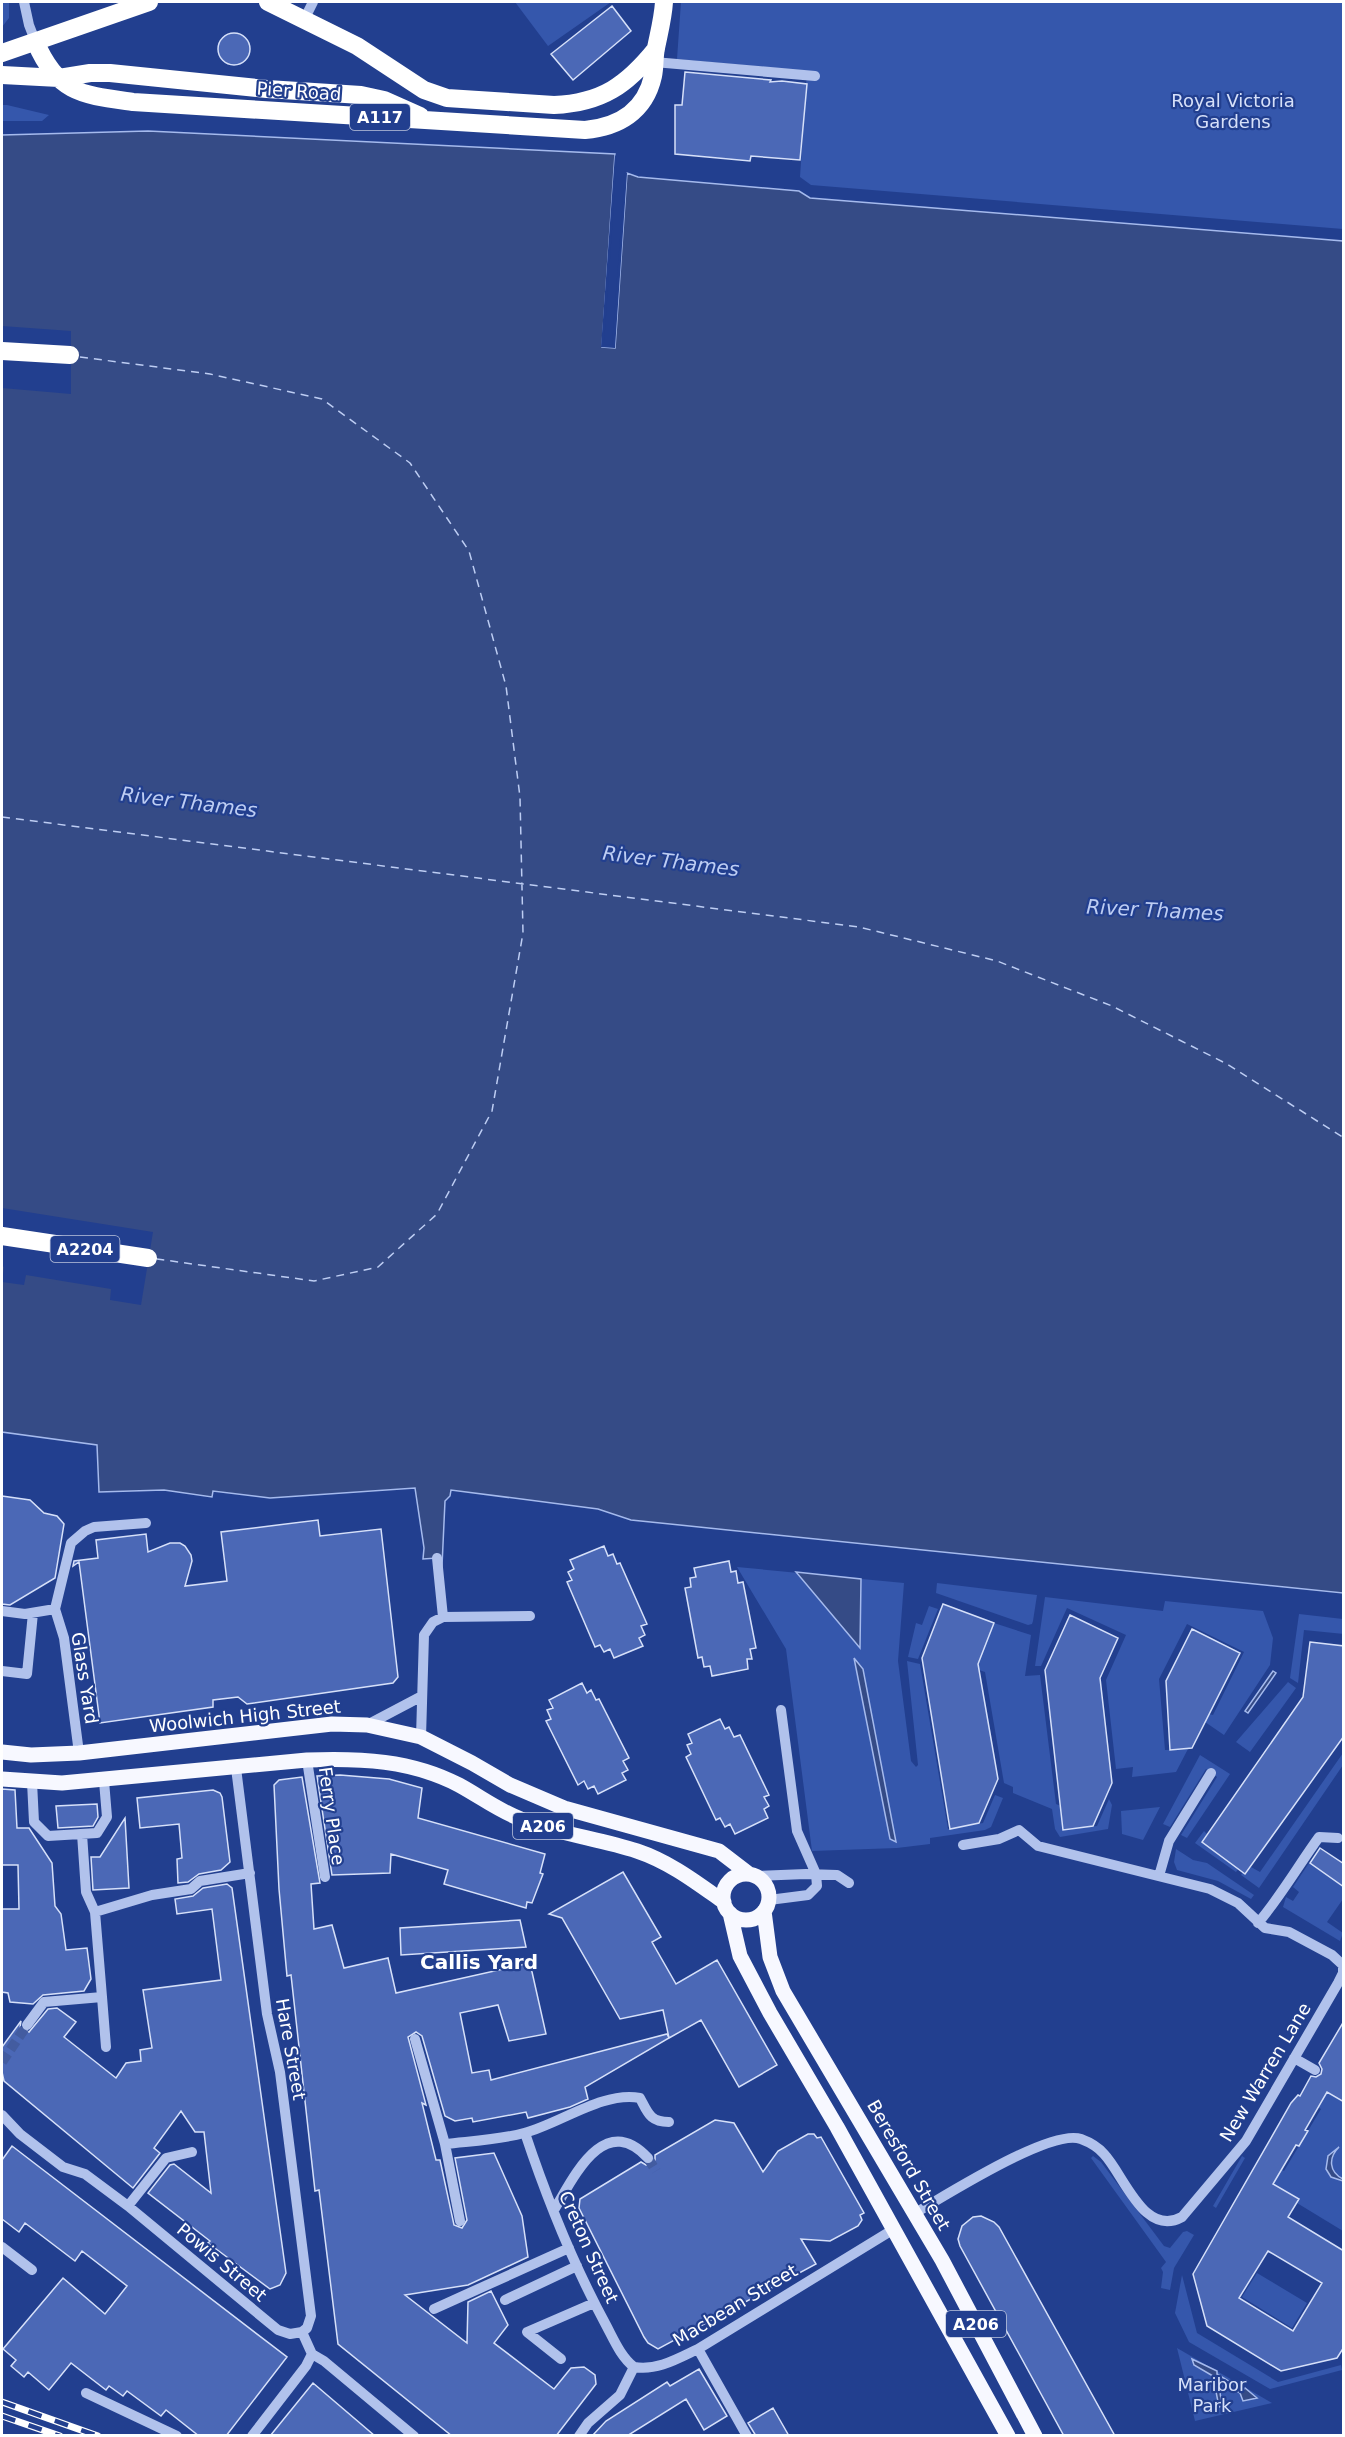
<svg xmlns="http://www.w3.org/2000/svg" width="1345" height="2437" font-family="'DejaVu Sans',sans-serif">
  <rect width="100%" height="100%" fill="#223f8f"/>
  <path fill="#3557ac" d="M2 2H9V18L2 27Z
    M515 2H611L548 46Z
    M681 2H1343V229L811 185 800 177 807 71 677 59Z
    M2 105H7L49 115 42 121H2Z
    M737 1567 904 1583 898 1661 911 1761 916 1767 918 1765 907 1661 920 1664 948 1829 983 1823 995 1795 1003 1798 991 1827 985 1830 930 1838V1844L897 1848 812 1851 786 1649Z
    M937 1583 1037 1595 1033 1621 1032 1624 1028 1625 936 1593Z
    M1045 1597 1163 1611 1165 1601 1263 1611 1273 1638 1270 1665 1224 1735 1205 1722 1209 1714 1213 1715 1244 1652 1187 1624 1159 1679 1165 1750 1188 1749 1176 1772 1132 1777 1133 1767 1116 1769 1106 1680 1126 1635 1067 1608 1041 1666H1035Z
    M929 1606 938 1609 918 1659 908 1657 916 1623 922 1625Z
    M1299 1614 1343 1619 1344 1634 1304 1630 1298 1683 1290 1678Z
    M994 1623 1031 1635 1025 1676 1040 1675 1056 1804 1061 1806 1063 1830 1097 1826 1109 1799 1112 1805 1108 1829 1060 1837 1055 1829 1052 1809 1013 1793V1787L1004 1783 985 1672 979 1670 978 1664Z
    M1288 1682 1296 1688 1250 1752 1236 1742Z
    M1343 1753V1765L1259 1888 1241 1875 1243 1872 1246 1873 1251 1867 1260 1872Z
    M1200 1755 1230 1774 1187 1838 1181 1835 1217 1777 1206 1769 1170 1827 1163 1824Z
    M1160 1807 1143 1840 1122 1834 1121 1811Z
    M1204 1831 1207 1834 1202 1842 1239 1868 1236 1872 1195 1843Z
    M1176 1849 1193 1860 1207 1863 1254 1895 1251 1899 1218 1881 1177 1870 1174 1862Z
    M1309 1863 1343 1887V1899L1327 1922 1343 1933 1340 1941 1283 1907 1286 1897 1293 1901 1299 1892 1293 1887Z
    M1308 2081 1343 2102V2231L1297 2203 1299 2199 1253 2172 1261 2158 1284 2171 1321 2109 1300 2096Z
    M1093 2156 1101 2162 1164 2246 1170 2248 1183 2232 1187 2231 1194 2235 1174 2268 1170 2290 1161 2288 1163 2272 1161 2268 1166 2262 1091 2158Z
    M1242 2156 1245 2158 1216 2208 1213 2206Z
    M1257 2273 1307 2303 1292 2328 1242 2297Z
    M1182 2275 1197 2333 1278 2382 1341 2365 1342 2370 1270 2389 1189 2342 1175 2313Z
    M1177 2348 1272 2403 1195 2421Z"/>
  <path fill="#354b86" stroke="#a5baed" stroke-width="1.5" d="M148 131 615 154 602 347 615 348 627 173 638 177 799 191 810 198 1343 241V1593L631 1520 598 1509 451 1490 450 1496 445 1501 442 1566 437 1558 423 1559 424 1548 415 1488 270 1498 213 1491 212 1497 164 1490 99 1492 97 1445 2 1432V135Z
    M796 1572 861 1579 860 1648Z
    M854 1658 863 1669 896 1842 890 1839Z
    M1273 1671 1276 1673 1248 1713 1245 1711Z
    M1339 2147C1328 2158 1329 2172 1343 2179V2181L1331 2177 1326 2169 1328 2156Z
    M1192 2359 1217 2371V2374L1243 2390 1245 2388 1257 2398 1243 2401 1240 2393 1218 2379 1222 2406 1219 2407 1213 2376 1194 2365Z"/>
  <path fill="#223f8f" d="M615 154 617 159 604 344 612 345 625 171 627 173 615 348 601 347Z
    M2 326 71 331V394L2 388Z
    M2 1208 153 1232 141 1305 110 1300 111 1289 26 1275 24 1285 2 1282 4 1267 2 1266Z"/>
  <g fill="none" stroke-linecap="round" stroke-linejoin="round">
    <path stroke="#bdcdf3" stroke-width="1.5" stroke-dasharray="8 6" stroke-linecap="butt" d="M80 357 210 374 322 399 410 463 469 551 506 686 520 797 523 933 492 1111 437 1214 378 1267 314 1281 157 1259
      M2 817 859 927 997 961 1112 1006 1227 1064 1344 1138"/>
  </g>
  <path fill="#4b68b6" stroke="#d6e0f9" stroke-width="1.5" fill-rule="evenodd" d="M612 6 631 31 573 80 551 54Z
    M218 49a16 16 0 1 1 32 0a16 16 0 1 1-32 0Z
    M685 72 771 80 770 82 782 81 807 84 800 160 751 156 750 161 675 154V105H682Z
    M2 1496 30 1500 44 1513 57 1516 64 1524 55 1578 10 1605 2 1604Z
    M318 1520 320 1536 381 1529 398 1677 393 1683 247 1704 238 1697 213 1700V1707L100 1723 79 1562 73 1566 74 1561 98 1558 96 1540 146 1534 148 1552 170 1543H180L185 1546 191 1555 192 1561 185 1586 227 1581 221 1532Z
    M604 1546 608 1556 613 1554 617 1564 620 1563 647 1624 641 1626 645 1635 639 1638 643 1646 614 1658 610 1649 604 1652 600 1645 595 1647 567 1582 572 1580 568 1572 574 1569 570 1560Z
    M729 1561 731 1572 736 1571 738 1583 743 1582 756 1648 750 1649 752 1659H747L748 1669 712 1676 710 1666 704 1667 702 1657 698 1658 685 1588 691 1587 690 1578 696 1577 694 1568Z
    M943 1604 994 1623 978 1664 998 1779 979 1823 950 1829 922 1658Z
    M1070 1615 1118 1638 1100 1678 1112 1783 1093 1826 1063 1830 1045 1670Z
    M1192 1629 1240 1653 1192 1748 1170 1750 1166 1681Z
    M1310 1642 1344 1646V1736L1245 1874 1202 1842 1303 1697Z
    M582 1683 587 1693 591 1690 596 1700 599 1699 629 1758 623 1761 628 1770 622 1773 626 1780 598 1794 594 1786 588 1789 584 1781 578 1785 546 1721 551 1719 547 1710 553 1708 549 1700Z
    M720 1719 725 1729 729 1727 734 1737 740 1735 769 1795 764 1797 769 1806 764 1809 768 1818 735 1834 730 1824 725 1827 720 1818 716 1820 686 1757 691 1754 687 1745 692 1743 688 1734Z
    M340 1775 389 1779 422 1788 418 1818 545 1854 540 1873 543 1874 532 1903 527 1902 526 1908 444 1884 448 1870 391 1854 390 1873 332 1875 317 1776Z
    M302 1777 320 1883 311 1884 314 1929 332 1925 344 1968 388 1958 396 1993 530 1963 546 2034 509 2041 498 2005 460 2013 472 2073 489 2070 491 2080 667 2034 669 2038 585 2087 588 2099 570 2107 528 2118 526 2112 473 2122 472 2118 455 2121 445 2116 422 2036 416 2032 408 2037 426 2105 422 2103 436 2160H440L454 2225 462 2228 467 2220 455 2158 494 2153 522 2216 528 2257 468 2285 405 2295 467 2343 468 2302 491 2291 508 2325 494 2343 554 2389 571 2368 584 2367 595 2375 596 2384 556 2436H452L338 2344 319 2190 315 2191 291 1975 287 1976 279 1889 274 1785 279 1780Z
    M2 1789 15 1790 17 1828H29L52 1863 55 1906 61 1914 66 1950 87 1948 91 1979 84 1991 43 1995 33 2004 10 2002 8 1993 2 1992V1909H19L18 1865H2Z
    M213 1790 220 1793 222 1797 230 1862 221 1870 199 1874 188 1882 178 1883 177 1859 182 1858 179 1824 140 1828 137 1798Z
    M97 1804 98 1817 93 1826 58 1828 56 1806Z
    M125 1818 129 1888 93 1890 91 1857H100Z
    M1320 1848 1344 1864V1887L1310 1863Z
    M623 1872 661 1937 652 1942 676 1984 717 1960 777 2065 739 2087 701 2020 669 2038 663 2010 620 2019 562 1918 549 1914Z
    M227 1884 232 1888 286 2273 280 2285 270 2289 208 2243 210 2241 148 2193 170 2165 174 2164 211 2193 204 2132H195L181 2111 154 2148 160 2153 133 2188 4 2081 2 2072V2047L21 2021 20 2028 29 2032 48 2009 57 2008 76 2022 64 2037 116 2078 126 2063 141 2061 140 2050 152 2048 143 1990 221 1980 212 1909 177 1914 175 1899 193 1896 203 1888Z
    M520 1920 526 1947 401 1955 400 1928Z
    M1344 2021V2102L1327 2092 1305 2130 1308 2131 1299 2146 1296 2145 1273 2184 1299 2199 1288 2217 1344 2251V2347L1337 2358 1281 2371 1207 2326 1193 2274 1291 2103 1298 2095 1300 2096 1311 2076 1316 2077 1321 2074 1322 2069 1319 2063ZM1268 2251 1322 2283 1293 2331 1239 2298Z
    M715 2120 734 2123 763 2172 778 2151 808 2134H814L817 2138 821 2137 864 2213 860 2215 862 2220 858 2226 830 2241 801 2239 816 2264 658 2349 648 2343 644 2337 579 2208 580 2199 641 2162 646 2165H651L655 2160V2155Z
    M12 2146 287 2357 226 2436H199L166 2410 161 2416 127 2391 123 2396 109 2386 106 2390 71 2363 49 2390 28 2372 24 2377 11 2366 16 2360 3 2349 63 2278 105 2314 127 2286 82 2251 75 2261 25 2223 19 2232 2 2219V2160Z
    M981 2216 994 2222 999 2227 1115 2436H1064L960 2246 958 2239 962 2226 973 2217Z
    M699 2369 727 2416 704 2430 686 2399 627 2436H592L606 2421 667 2382 670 2386Z
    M313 2383 375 2436H270Z
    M773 2408 789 2436H756L748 2423Z"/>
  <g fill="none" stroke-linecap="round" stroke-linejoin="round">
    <path stroke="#435ca0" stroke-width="10" stroke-dasharray="10 5" stroke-linecap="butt" d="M2 2062 27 2025
      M648 2158 656 2171"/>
    <path stroke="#b1c2ec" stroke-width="10" d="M24 2 29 25 36 43
      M305 18 313 2
      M654 62 815 76
      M437 1558 443 1617
      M2 1611 25 1614 55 1609
      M2 1671 27 1674 33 1613
      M367 1725 422 1696
      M421 1737 424 1635 433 1622 443 1617 530 1616
      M79 1753 64 1638 55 1609 71 1543 85 1531 94 1527 146 1523
      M307 1760 325 1877
      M236 1768 267 2014 280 2072 311 2316 307 2328 302 2332
      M32 1782 34 1822 48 1836 97 1833 107 1817 104 1781
      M82 1834 86 1892 95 1912
      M963 1845 999 1839 1019 1830 1038 1846 1210 1889 1238 1903 1265 1928 1289 1932 1332 1955 1344 1966
      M756 1876 806 1874 837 1875 849 1883
      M1159 1876 1169 1841 1211 1773
      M769 1900 808 1895 817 1886 816 1874 797 1831 781 1710
      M1258 1923C1281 1896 1298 1866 1319 1837L1338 1838
      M102 1997 106 2047
      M27 2025 44 2002 102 1997 95 1912 152 1895 191 1889 200 1881 250 1873
      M415 2039 445 2144
      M1294 2058 1315 2070
      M2 2115 20 2134 63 2167 85 2174 128 2206 278 2330 290 2334 302 2332
      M525 2133C547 2199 573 2264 606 2325 614 2340 621 2357 634 2367
      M128 2206 166 2158 192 2152
      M554 2210C574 2177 604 2111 648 2158
      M915 2213C945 2196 1051 2128 1081 2139 1089 2142 1099 2148 1104 2154 1124 2175 1144 2238 1182 2217L1246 2141 1338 1983 1343 1973V1966
      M460 2221 445 2144C471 2141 499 2140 524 2133 560 2124 602 2091 640 2098 648 2113 650 2122 669 2122
      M2 2247 32 2270
      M505 2300 577 2266
      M434 2309 569 2248
      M302 2332 312 2354 324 2361 414 2436
      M698 2349 747 2436
      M561 2359 527 2332 594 2303
      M634 2367C657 2371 677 2359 698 2349L894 2229
      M86 2393 177 2436
      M252 2436 306 2366 312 2354
      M579 2436 588 2423 620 2395 634 2367"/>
    <path stroke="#f7f8ff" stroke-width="15" d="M2 1752 31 1755 79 1753 332 1724 367 1725 421 1737 472 1763 510 1785 564 1808 719 1851 749 1874
      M2 1779 62 1783 307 1760C360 1758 411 1760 459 1785 481 1797 499 1811 523 1820 559 1834 600 1839 637 1851 670 1862 697 1883 724 1902
      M723 1897a23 23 0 1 1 46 0a23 23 0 1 1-46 0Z
      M764 1911 770 1957 783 1991 942 2260 1035 2436
      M730 1913 740 1956 770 2013 837 2127 1008 2436"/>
    <path stroke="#fff" stroke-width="18" d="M268 2 357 46 424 90 447 98 554 105C602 103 627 85 656 49
      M36 43C58 94 83 95 133 102L585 130C618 127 645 112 653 76 655 67 654 57 656 48 659 33 663 18 664 2
      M2 53 149 2
      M2 75 59 78 90 73H110L267 89 361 95 384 100 420 116
      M2 351 70 355
      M2 1236 148 1258"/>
    <defs>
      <path id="rail" d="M2 2402 98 2436
        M2 2416 60 2436"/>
    </defs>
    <use href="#rail" stroke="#fff" stroke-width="7"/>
    <use href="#rail" stroke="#223f8f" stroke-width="4.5" stroke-dasharray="14" stroke-linecap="butt"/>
  </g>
  <g text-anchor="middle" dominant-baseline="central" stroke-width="4.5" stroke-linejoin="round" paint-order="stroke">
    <g fill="#223f8f" stroke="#bdc5dd" stroke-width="1.5">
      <rect x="350" y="104" width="60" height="26" rx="4.5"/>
      <rect x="50.5" y="1236" width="69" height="26" rx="4.5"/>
      <rect x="513" y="1813" width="60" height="26" rx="4.5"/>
      <rect x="946" y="2311" width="60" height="26" rx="4.5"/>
    </g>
    <g font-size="16" font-weight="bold" fill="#fff">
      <text x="380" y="117">A117</text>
      <text x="85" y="1249">A2204</text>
      <text x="543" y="1826">A206</text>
      <text x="976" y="2324">A206</text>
    </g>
    <g font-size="18" fill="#fff" stroke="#223f8f">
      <text transform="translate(299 91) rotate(4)">Pier Road</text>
      <text transform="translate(85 1678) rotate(81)">Glass Yard</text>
      <text transform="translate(245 1716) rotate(-6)">Woolwich High Street</text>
      <text transform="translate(332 1816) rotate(82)">Ferry Place</text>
      <text transform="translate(291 2049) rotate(80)">Hare Street</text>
      <text transform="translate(1265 2072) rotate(-59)">New Warren Lane</text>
      <text transform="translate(909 2165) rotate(60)">Beresford Street</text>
      <text transform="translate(589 2247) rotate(66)">Creton Street</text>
      <text transform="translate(222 2262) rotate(40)">Powis Street</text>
      <text transform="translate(735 2305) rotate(-31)">Macbean Street</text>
    </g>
    <g font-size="18" fill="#d6e0f9" stroke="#223f8f">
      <text x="1233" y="100">Royal Victoria<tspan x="1233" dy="21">Gardens</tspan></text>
      <text x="1212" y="2384">Maribor<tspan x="1212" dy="21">Park</tspan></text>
    </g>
    <g font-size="20" font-style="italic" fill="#bdcdf3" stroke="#223f8f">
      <text transform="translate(189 802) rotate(7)">River Thames</text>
      <text transform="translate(671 861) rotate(7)">River Thames</text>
      <text transform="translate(1155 910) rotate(3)">River Thames</text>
    </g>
    <g font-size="20" font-weight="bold" fill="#fff" stroke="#223f8f">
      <text x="479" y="1962">Callis Yard</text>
    </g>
  </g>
  <rect width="1345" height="2437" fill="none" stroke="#ffffff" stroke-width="6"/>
</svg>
